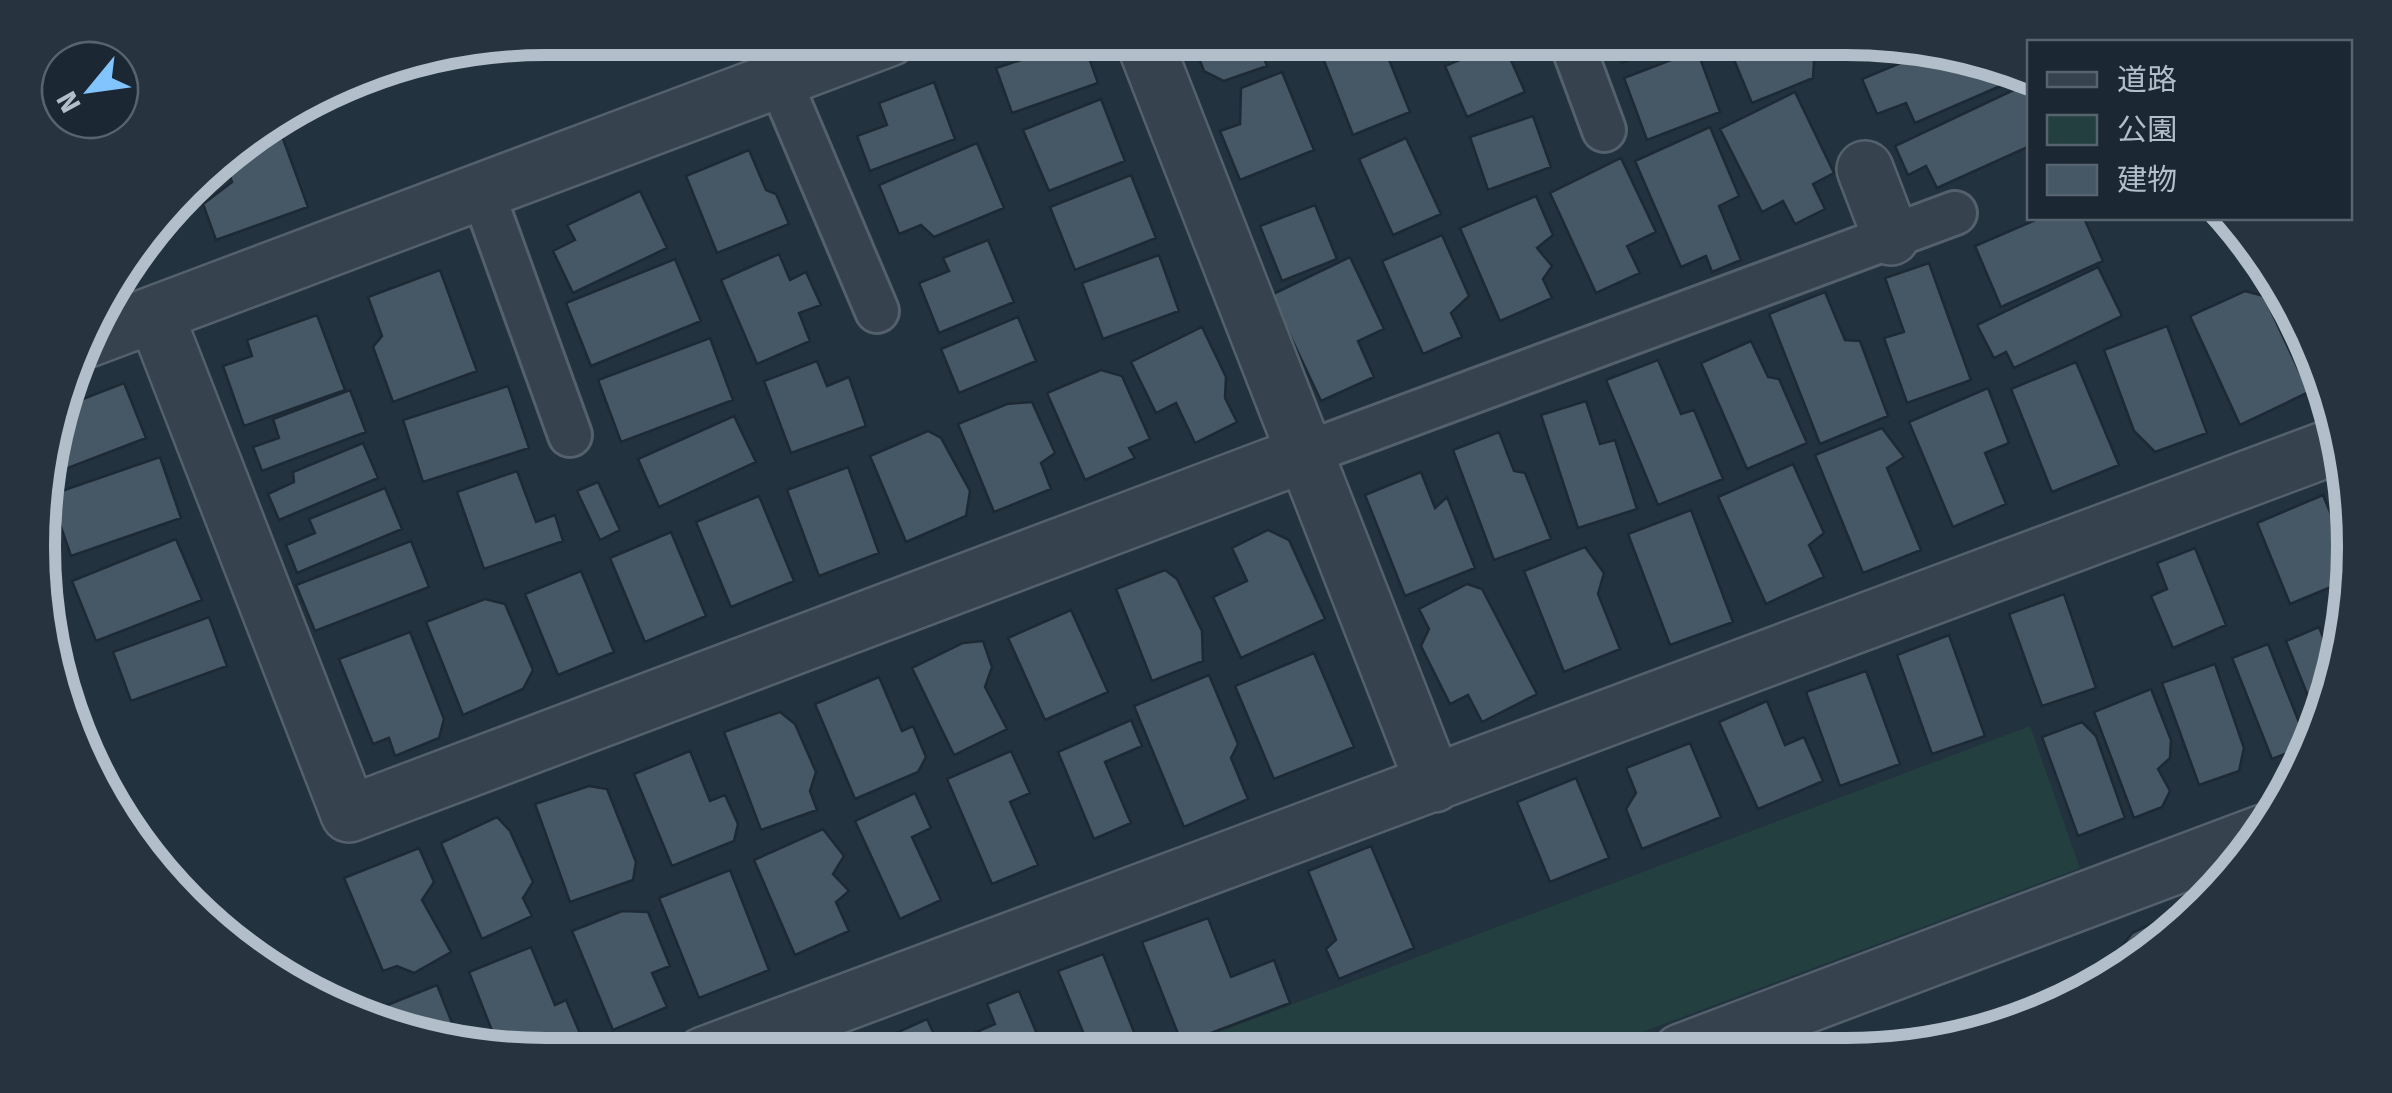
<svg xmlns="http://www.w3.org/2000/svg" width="2392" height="1093" font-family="'Fira Sans','Noto Sans JP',sans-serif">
  <rect width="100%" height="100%" fill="#22323e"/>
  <path fill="#243f3f" d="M2030 726 2080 868 1589 1052 1163 1053Z"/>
  <path fill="#465865" stroke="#1d2a35" stroke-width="2.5" d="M1082 38 1098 83 1012 113 996 68 1034 56 1028 39Z
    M1191 38H1256L1267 66 1224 81 1204 71Z
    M1286 38H1324L1291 50Z
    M1428 38H1456L1431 46Z
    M1612 38H1683L1622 63Z
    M1725 38H1811L1815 46 1813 78 1752 103Z
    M1503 42 1525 92 1467 117 1445 66Z
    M1384 47 1410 112 1353 135 1323 58 1343 50 1358 57Z
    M1697 50 1720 112 1647 140 1624 78Z
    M1924 53 2007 70 2012 81 1915 123 1906 103 1877 114 1862 79Z
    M1282 72 1314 150 1240 180 1220 131 1240 124 1241 88Z
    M934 82 955 139 870 171 857 136 887 125 879 103Z
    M2022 86 2030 102V146L1937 188 1926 166 1908 175 1895 146Z
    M1795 92 1834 173 1813 184 1825 209 1795 224 1783 201 1762 212 1720 129Z
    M1101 99 1125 161 1049 191 1023 130Z
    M1533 116 1551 167 1488 190 1470 137Z
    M278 125 308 207 216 240 203 204 232 182 223 157Z
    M1710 127 1739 196 1719 206 1741 260 1712 272 1706 256 1681 267 1635 161Z
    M1406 138 1441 214 1393 235 1359 159Z
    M977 143 1004 208 934 237 921 225 899 234 879 185Z
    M749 150 766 190 776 194 789 224 717 253 686 176Z
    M1621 158 1656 232 1627 246 1640 273 1596 293 1550 193Z
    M1131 175 1156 238 1075 270 1050 207Z
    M640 191 667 248 573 293 553 251 575 240 567 225Z
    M1536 196 1553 235 1537 248 1552 266 1543 279 1552 298 1500 321 1460 228Z
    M1315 205 1337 259 1282 281 1260 226Z
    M2040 218H2084L2103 261 2001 307 1975 246Z
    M1442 235 1469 296 1451 313 1462 337 1423 354 1382 261Z
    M988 240 1014 302 939 333 919 283 949 271 943 258Z
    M779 254 790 280 806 272 821 305 799 313 810 341 757 364 721 280Z
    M1159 255 1179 311 1103 339 1082 283Z
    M1350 257 1384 329 1358 341 1374 377 1321 401 1271 295Z
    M675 259 701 321 591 366 566 303Z
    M1929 263 1971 380 1907 403 1884 338 1904 332 1885 278Z
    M2098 267 2122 316 2014 368 2006 352 1994 358 1977 325Z
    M440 270 477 371 393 402 373 347 382 336 368 297Z
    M2245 291 2264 296 2309 392 2240 425 2190 316Z
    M1825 292 1845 340 1860 341 1888 416 1820 444 1769 314Z
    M2290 314 2316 351 2324 394H2323Z
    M317 315 345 390 244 426 223 366 252 356 247 340Z
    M1018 317 1036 361 959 393 941 349Z
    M2167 326 2207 433 2155 452 2134 431 2104 350Z
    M1202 327 1226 377 1225 398 1237 422 1195 443 1176 403 1156 413 1131 362Z
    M710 338 733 400 621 442 598 380Z
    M1751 341 1768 377 1779 379 1807 443 1747 469 1701 363Z
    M1658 360 1681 414 1694 410 1723 479 1658 505 1606 380Z
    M817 361 827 386 849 377 866 426 791 453 764 381Z
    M2076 362 2119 465 2052 492 2011 389Z
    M1101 370 1122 376 1150 439 1129 448 1135 458 1085 480 1047 393Z
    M124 383 146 438 47 476V448L62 407Z
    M508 386 529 448 423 482 403 420Z
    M1988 388 2009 443 1985 453 2006 504 1953 527 1909 422Z
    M350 390 366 432 262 471 253 447 279 438 273 419Z
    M1586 401 1600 444 1615 440 1637 509 1578 528 1541 415Z
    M1032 402 1055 453 1041 463 1051 489 994 512 958 424 1007 404Z
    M734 416 756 462 659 507 638 459Z
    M1882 428 1904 457 1887 468 1921 550 1863 573 1815 455Z
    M928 431 941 438 970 491 966 516 906 542 870 456Z
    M1499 432 1514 471 1525 473 1551 539 1494 560 1453 450Z
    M363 443 378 478 279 520 268 494 294 482 293 472Z
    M160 457 181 518 71 556 50 495Z
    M1793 464 1824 533 1809 545 1824 577 1766 604 1718 497Z
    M848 467 879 553 819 576 787 490Z
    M517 471 536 522 555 515 563 541 484 569 457 492Z
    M1421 472 1435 508 1447 497 1475 568 1405 596 1365 495Z
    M598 482 620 530 600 540 577 491Z
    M385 488 402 529 297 573 286 545 315 533 309 519Z
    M2323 495 2351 563 2348 580 2290 604 2257 523Z
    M759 496 794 581 731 607 696 522Z
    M1691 510 1733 622 1670 645 1628 534Z
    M1268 530 1289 540 1325 619 1241 658 1213 597 1247 581 1232 548Z
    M671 532 706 616 645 642 610 558Z
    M176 539 202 600 96 641 72 581Z
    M411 541 429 587 315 631 296 585Z
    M1585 547 1604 573 1598 594 1620 649 1564 672 1524 571Z
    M2195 548 2226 625 2173 648 2151 596 2167 589 2157 563Z
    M1165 570 1177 579 1202 631 1203 661 1152 681 1116 589Z
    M581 571 614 652 558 675 525 594Z
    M1467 584 1482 589 1537 694 1482 722 1468 695 1450 704 1421 646 1429 629 1419 609Z
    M2064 594 2096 688 2042 706 2009 614Z
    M485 599 505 604 533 670 523 689 463 715 426 622Z
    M1071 610 1108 692 1045 720 1008 638Z
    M209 617 227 666 131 701 113 652Z
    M2319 627 2332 659 2319 724 2286 641Z
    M410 632 444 719 439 738 395 756 389 738 373 744 339 659Z
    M1949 635 1985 736 1932 754 1897 655Z
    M983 641 992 667 985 687 1007 729 954 755 912 668 963 643Z
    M2268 644 2308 745 2272 759 2232 658Z
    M1314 653 1354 747 1274 779 1235 686Z
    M2215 664 2244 748 2239 771 2199 785 2162 683Z
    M1866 671 1900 764 1840 786 1806 692Z
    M1209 675 1238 744 1231 758 1248 799 1184 827 1134 706Z
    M879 677 902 731 913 726 926 757 918 772 855 799 815 704Z
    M2151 689 2171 740 2170 758 2158 769 2170 791 2162 807 2134 818 2094 712Z
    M1767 701 1785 745 1804 737 1823 781 1758 809 1719 722Z
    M780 712 795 724 816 772 810 791 817 810 761 830 724 732Z
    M1131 720 1142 746 1105 762 1131 823 1094 839 1058 752Z
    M2082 722 2096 736 2125 818 2078 836 2042 737Z
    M1690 743 1721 817 1642 849 1626 809 1636 793 1626 768Z
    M690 751 710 801 725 795 738 824 734 841 672 866 634 774Z
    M1011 751 1030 793 1010 802 1038 865 992 884 947 779Z
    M1576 778 1609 858 1550 882 1517 802Z
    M589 786 607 789 636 862 633 880 570 902 535 804Z
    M915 793 931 828 912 837 941 900 900 919 855 821Z
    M497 817 510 831 533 882 523 898 532 916 482 939 441 843Z
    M823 829 844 856 833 874 849 891 836 902 849 931 795 955 754 860Z
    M1371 846 1414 948 1339 979 1326 949 1336 940 1308 871Z
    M419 848 434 882 422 900 451 952 414 973 397 966 383 971 344 878Z
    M730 870 769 970 699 998 659 898Z
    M622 911 648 912 670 966 652 973 667 1007 613 1030 572 931Z
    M1208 918 1231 977 1274 960 1290 1003 1182 1044 1142 942Z
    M2161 919 2183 923 2156 950 2132 963 2118 952 2132 933Z
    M531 947 555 1005 566 1000 581 1036 537 1054 498 1046 469 972Z
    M1103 954 1136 1037 1092 1054 1058 971Z
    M437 985 458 1038 387 1024 380 1008Z
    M1019 991 1042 1046 1054 1047 1057 1054H981L972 1034 995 1024 987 1004Z
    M927 1019 943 1054H882L876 1042Z"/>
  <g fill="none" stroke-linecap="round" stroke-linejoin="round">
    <defs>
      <path id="lane" d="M1570 38 1604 130
        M779 79 877 311
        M482 191 570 435
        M1307 453 1955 213"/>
      <path id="street" d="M1143 38 1434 784
        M1865 169 1891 237
        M155 314 349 814 1307 453
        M88 339 889 38
        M1681 1052 2263 833
        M704 1055 2335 446"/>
    </defs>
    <use href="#lane" stroke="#54616c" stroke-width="48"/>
    <use href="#street" stroke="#54616c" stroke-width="60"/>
    <use href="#lane" stroke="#36434e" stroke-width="42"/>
    <use href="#street" stroke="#36434e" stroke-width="55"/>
  </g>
  <path d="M0 0H2392V1093H0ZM546 55H1846A491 491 0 0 1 2337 546V547A491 491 0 0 1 1846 1038H546A491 491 0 0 1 55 547V546A491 491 0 0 1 546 55Z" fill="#27343f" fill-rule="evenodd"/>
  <path fill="none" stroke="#b2bec9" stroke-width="12" d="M546 55H1846A491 491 0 0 1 2337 546V547A491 491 0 0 1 1846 1038H546A491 491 0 0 1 55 547V546A491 491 0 0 1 546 55Z"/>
  <rect x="2027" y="40" width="325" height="180" fill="#1b2833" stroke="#57646f" stroke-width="2.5"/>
  <rect x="2047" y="72" width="50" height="15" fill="#36434e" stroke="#57646f" stroke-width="2.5"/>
  <text x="2117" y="90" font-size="30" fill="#b2bec9">道路</text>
  <rect x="2047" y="115" width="50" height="30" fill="#243f3f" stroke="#57646f" stroke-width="2.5"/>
  <text x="2117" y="140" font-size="30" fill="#b2bec9">公園</text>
  <rect x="2047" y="165" width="50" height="30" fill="#465865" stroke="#57646f" stroke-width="2.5"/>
  <text x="2117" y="190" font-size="30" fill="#b2bec9">建物</text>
  <g transform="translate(90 90) rotate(241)"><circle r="48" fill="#1b2833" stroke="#57646f" stroke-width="2.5"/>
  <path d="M0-8L18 38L0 25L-18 38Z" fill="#82c4fe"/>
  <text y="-15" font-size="28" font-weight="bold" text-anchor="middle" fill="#b2bec9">N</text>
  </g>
</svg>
